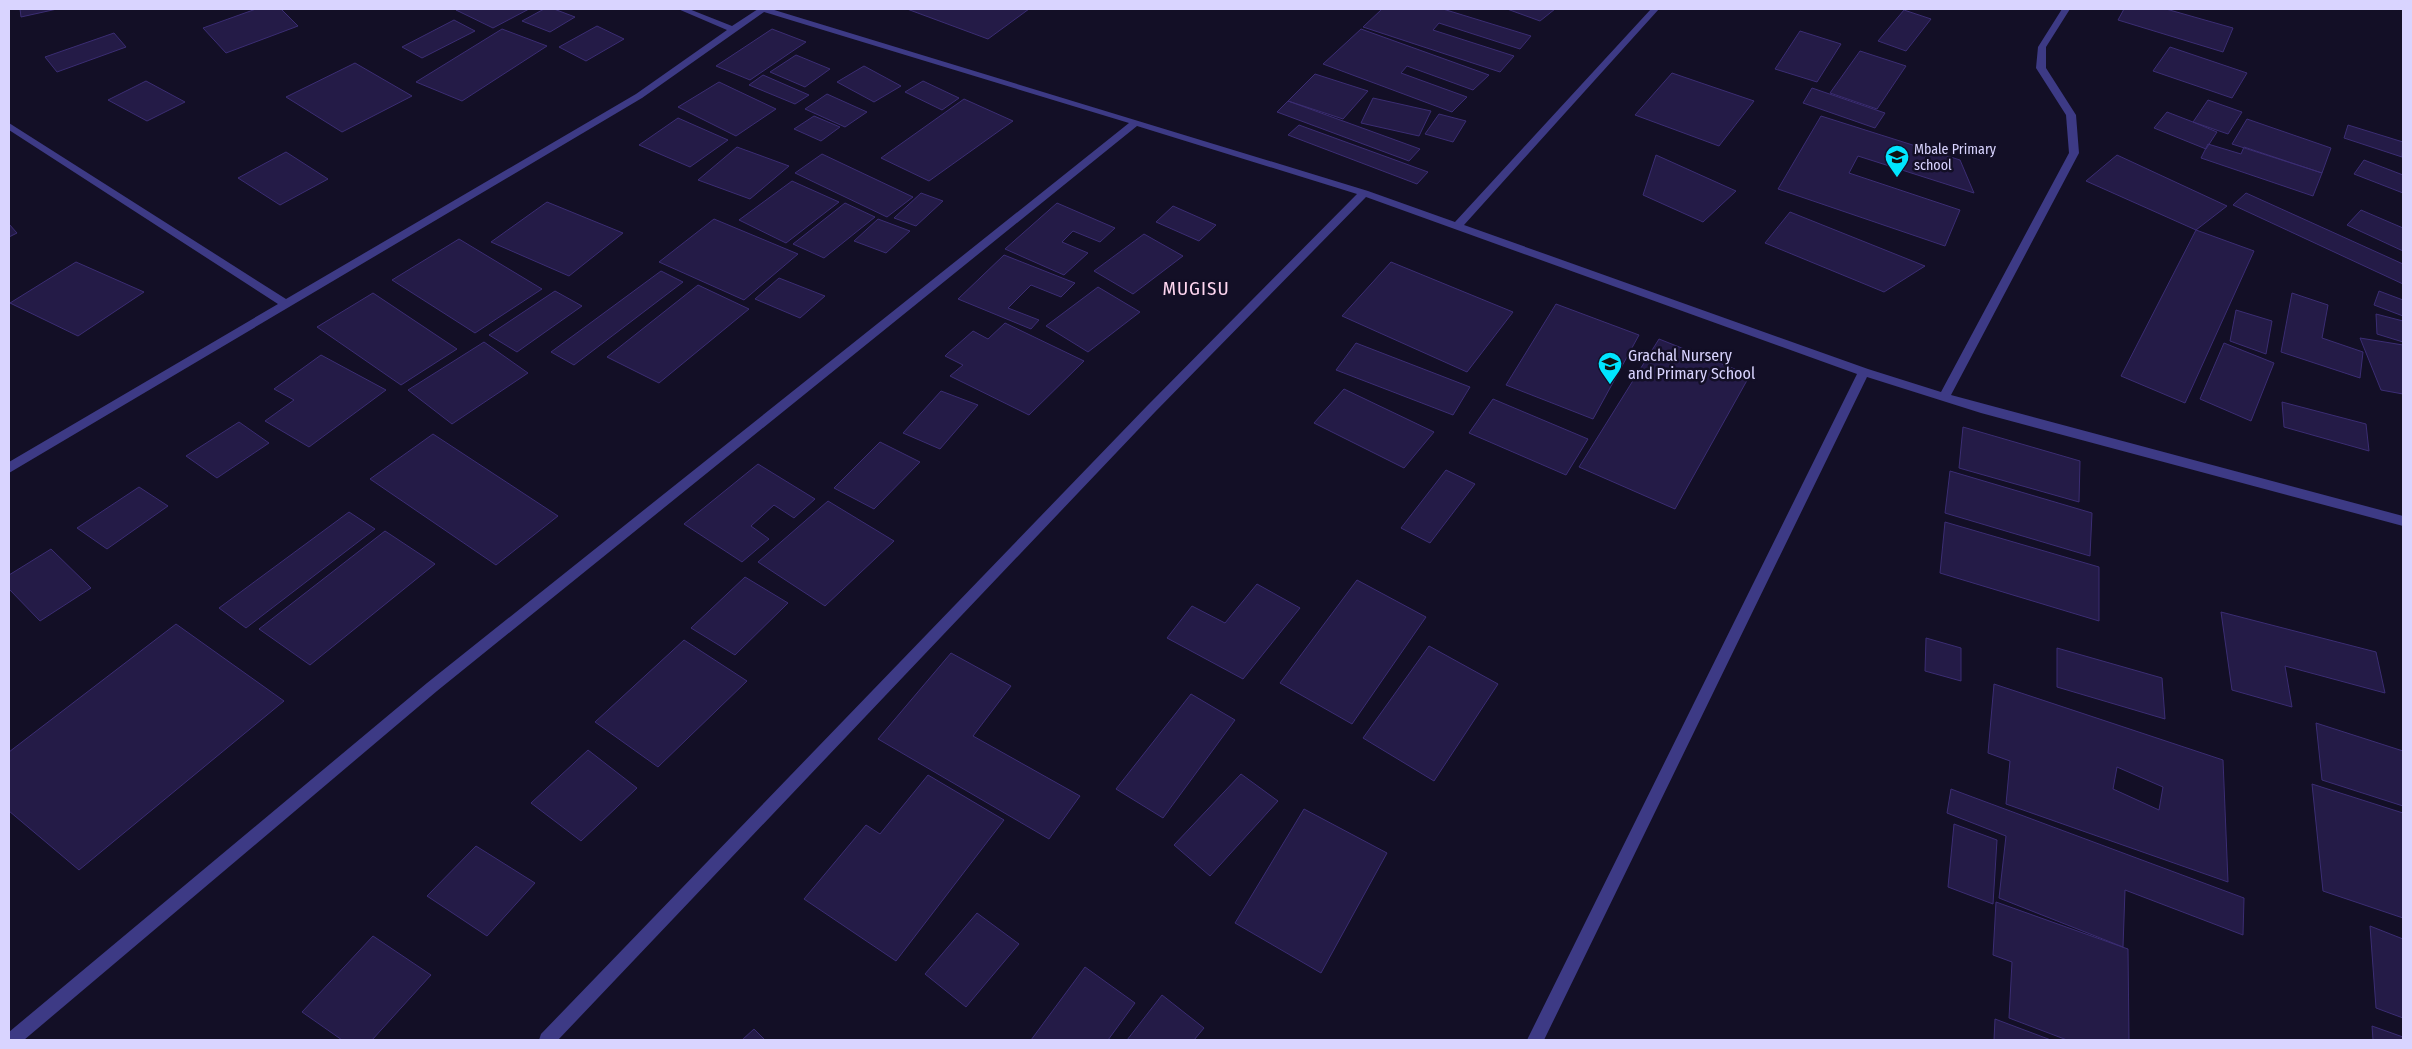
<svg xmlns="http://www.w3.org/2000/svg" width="2412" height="1049" font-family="'Fira Sans Condensed',sans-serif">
  <rect width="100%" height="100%" fill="#130f26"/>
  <path fill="#241b47" stroke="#3b2d73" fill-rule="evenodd" d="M20 9H57L21 17Z
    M256 9H281L298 26 226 53 203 28Z
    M459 9H529L493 28 456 10Z
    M544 9H554L575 17 550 32 522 21Z
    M907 9H1029L988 39Z
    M1382 9H1443L1531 36 1520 49 1439 23 1433 30 1514 56 1500 72 1363 27Z
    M1507 9H1555L1540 21Z
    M2124 9H2166L2233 28 2223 52 2118 20Z
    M1904 10 1931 19 1906 51 1878 41Z
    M454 20 475 31 422 58 402 47Z
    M597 26 624 39 586 61 559 47Z
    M502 29 547 46 462 101 416 82Z
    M772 29 806 42 750 80 716 66Z
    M1361 29 1489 75 1473 90 1407 66 1401 73 1467 97 1452 112 1323 64Z
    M1800 31 1841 44 1817 82 1775 69Z
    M114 33 126 47 57 72 45 57Z
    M2170 47 2247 73 2232 98 2153 71Z
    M1860 51 1906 66 1877 109 1830 93Z
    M796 55 830 69 805 87 770 72Z
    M355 63 412 96 342 132 286 97Z
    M864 66 901 86 874 102 837 82Z
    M1672 73 1754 101 1719 146 1635 115Z
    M1315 74 1368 91 1343 119 1288 101Z
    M763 75 809 95 795 104 749 85Z
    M146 81 185 102 147 121 108 100Z
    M923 81 959 98 942 110 905 92Z
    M719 82 776 109 736 136 678 107Z
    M1812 88 1885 113 1875 128 1803 103Z
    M827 94 867 112 845 127 805 109Z
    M1373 98 1431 111 1419 136 1361 123Z
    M964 99 1013 121 929 181 881 158Z
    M2208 100 2242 112 2228 134 2193 122Z
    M1288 101 1420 149 1409 161 1277 112Z
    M2167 112 2193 122 2217 132 2206 149 2154 128Z
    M1439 114 1466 121 1453 142 1425 134Z
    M814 116 840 127 821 141 794 129Z
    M1821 116 1960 160 1974 193 1858 156 1849 173 1960 210 1945 246 1778 189Z
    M678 118 728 140 690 167 639 145Z
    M2247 119 2331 148 2322 173 2232 144Z
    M1299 125 1428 172 1417 184 1288 135Z
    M2348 125 2403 142 2402 157 2344 138Z
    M2208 144 2241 154 2244 147 2322 173 2313 196 2201 158Z
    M737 147 789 166 750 199 698 180Z
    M286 152 328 179 280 205 238 178Z
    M822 154 913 197 887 217 795 173Z
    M1656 155 1736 191 1703 222 1643 195Z
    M2117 155 2227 206 2196 230 2086 181Z
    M2364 160 2403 175V193L2354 174Z
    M792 181 839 202 786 243 739 220Z
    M921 193 943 201 916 226 894 218Z
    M2246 193 2403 264V284L2233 205Z
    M547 202 623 233 569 276 491 242Z
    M845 203 875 217 824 258 793 244Z
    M1057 203 1115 228 1100 242 1073 231 1062 242 1088 253 1064 275 1005 249Z
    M1173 206 1216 225 1199 241 1156 222Z
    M2361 210 2403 228V251L2347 225Z
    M1790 212 1925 266 1884 292 1765 243Z
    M714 219 798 254 744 300 659 262Z
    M878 219 910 231 886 253 854 241Z
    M9 224 17 233 9 237Z
    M2196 230 2254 251 2185 403 2121 376Z
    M1144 234 1183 256 1133 294 1094 271Z
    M459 239 542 289 475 333 392 280Z
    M1004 255 1075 283 1061 297 1031 285 1008 308 1039 320 1031 329 958 299Z
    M76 262 144 292 78 336 10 303Z
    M1391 262 1513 312 1467 372 1342 316Z
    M661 271 683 282 574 365 551 352Z
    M779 278 825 296 800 318 755 299Z
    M698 285 749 309 659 383 607 357Z
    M1098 287 1140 312 1088 352 1046 326Z
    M555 291 582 306 517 352 489 335Z
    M2379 291 2403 300V316L2374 305Z
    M373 293 457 349 401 385 317 327Z
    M2292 293 2328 305 2322 338 2363 352 2360 378 2281 352Z
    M1556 304 1639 335 1593 419 1506 385Z
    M2236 310 2272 321 2266 354 2230 341Z
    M2376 314 2403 321V342L2377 334Z
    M1005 323 1084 361 1029 415 950 376 963 365 945 356 948 353 973 331 988 339Z
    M2360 338 2403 345V394L2381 390Z
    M1659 339 1750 375 1675 509 1579 467Z
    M484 342 528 373 452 424 408 390Z
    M1356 343 1470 387 1453 415 1336 370Z
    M2224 343 2274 363 2251 421 2200 399Z
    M321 355 386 390 309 447 265 421 294 400 274 389Z
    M1344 389 1434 432 1404 468 1314 423Z
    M941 391 978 405 940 449 903 433Z
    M1493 399 1588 439 1566 475 1469 433Z
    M2282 402 2366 424 2369 451 2284 427Z
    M239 422 269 443 217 478 186 456Z
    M1963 427 2080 461 2079 502 1959 468Z
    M433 434 558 516 496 565 370 479Z
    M880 442 920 462 874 509 834 488Z
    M758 464 815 499 794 518 774 505 751 526 769 539 742 562 684 524Z
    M1446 470 1475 484 1430 543 1401 528Z
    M1950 471 2092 513 2090 556 1945 513Z
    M139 487 168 506 107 549 77 528Z
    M828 501 894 541 825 606 758 562Z
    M349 512 375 529 246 628 219 608Z
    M1945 522 2099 567V621L1940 573Z
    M385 531 435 564 310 665 259 629Z
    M51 549 91 588 40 621 9 589V575Z
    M745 577 788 603 735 655 691 628Z
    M1357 580 1426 617 1352 724 1280 683Z
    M1257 584 1300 608 1243 679 1167 638 1192 606 1225 623Z
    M2221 612 2376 652 2385 693 2285 666 2292 707 2232 690Z
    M176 624 284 701 79 870 9 811V752Z
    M1926 638 1961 648V681L1925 671Z
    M684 640 747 681 658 767 595 722Z
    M1429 646 1498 684 1434 781 1363 738Z
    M2057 648 2162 678 2165 719 2057 687Z
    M951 653 1011 686 973 736 1080 796 1049 839 878 739Z
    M1994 684 2223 760 2228 882 2006 804 2010 761 1988 753ZM2117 767 2163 787 2159 810 2113 789Z
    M1191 694 1235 720 1163 818 1116 789Z
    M2316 723 2403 751V806L2322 780Z
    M588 750 637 788 581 841 531 803Z
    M1241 774 1278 801 1210 876 1174 845Z
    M928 775 1004 820 896 961 804 899 866 825 880 834Z
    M2312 784 2403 813V918L2323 891Z
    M1951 789 2244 898 2243 935 2125 890 2123 947 1999 898 2006 836 1947 813Z
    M1304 809 1387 853 1321 973 1235 923Z
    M1954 824 1997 840 1993 904 1948 887Z
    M476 846 535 883 487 936 427 896Z
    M1996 902 2128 949 2129 1040H2067L2009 1018 2012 962 1993 955Z
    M977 913 1019 944 966 1007 925 974Z
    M2370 926 2403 939V1018L2376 1008Z
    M373 936 431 975 372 1040H342L302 1012Z
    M1085 967 1135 1003 1108 1040H1031Z
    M1162 995 1204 1028 1194 1040H1127Z
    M1995 1019 2051 1040H1994Z
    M2372 1026 2403 1037V1040H2373Z
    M754 1029 765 1040H742Z"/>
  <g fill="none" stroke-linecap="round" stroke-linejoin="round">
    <path fill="#3d3a85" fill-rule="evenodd" d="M678 9H689L732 26 758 9H771L1368 191 1455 222 1651 9H1659L1464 225 1868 369 1941 392 2069 153 2066 115 2036 68 2038 47 2062 9H2070L2046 47V68L2076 115 2079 153 1951 395 2403 516V526L1981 413 1867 377 1544 1040H1527L1857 374 1366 197 1155 412 558 1040H539L541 1034 1147 406 1357 194 1137 126 437 691 24 1040H9V1032L427 683 1129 123 764 12 642 98 9 473V462L278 304 9 130V123L286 299 636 94 727 30Z"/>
  </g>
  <defs>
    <symbol id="school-pin" viewBox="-11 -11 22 30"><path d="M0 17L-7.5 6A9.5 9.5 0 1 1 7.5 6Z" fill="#00e5ff" stroke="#130f26"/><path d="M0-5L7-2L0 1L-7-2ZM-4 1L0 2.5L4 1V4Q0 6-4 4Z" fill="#111"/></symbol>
  </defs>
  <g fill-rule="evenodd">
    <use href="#school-pin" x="1883" y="143" width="28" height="38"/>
    <use href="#school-pin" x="1596" y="350" width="28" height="38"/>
  </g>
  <g text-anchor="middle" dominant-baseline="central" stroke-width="5" stroke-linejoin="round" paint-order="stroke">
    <g font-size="14" fill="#d9d4ff" stroke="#130f26" text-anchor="start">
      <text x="1914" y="149">Mbale Primary<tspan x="1914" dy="16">school</tspan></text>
    </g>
    <g font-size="16" fill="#d9d4ff" stroke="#130f26" text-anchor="start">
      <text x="1628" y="355">Grachal Nursery<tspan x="1628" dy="18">and Primary School</tspan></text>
    </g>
    <g font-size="19" letter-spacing="1" fill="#ffd6f0" stroke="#130f26">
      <text x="1196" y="288">MUGISU</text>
    </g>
  </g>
  <rect width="2412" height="1049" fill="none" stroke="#d9d4ff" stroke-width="20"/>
</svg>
